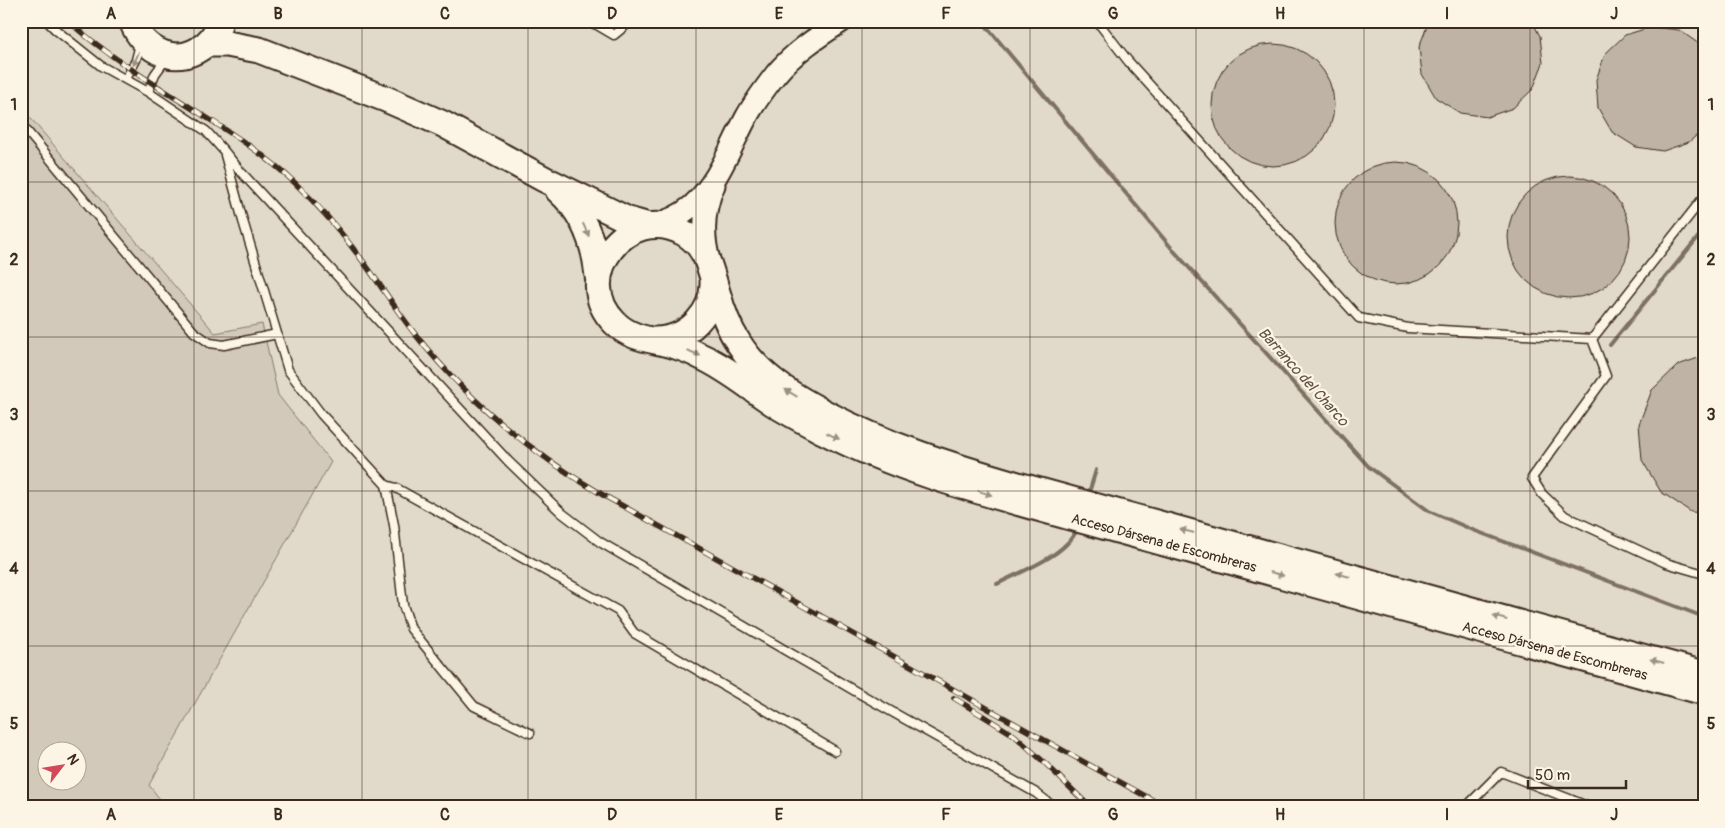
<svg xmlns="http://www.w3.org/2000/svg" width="1725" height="828" font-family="Pangolin,sans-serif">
  <rect width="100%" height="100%" fill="#f0e9d9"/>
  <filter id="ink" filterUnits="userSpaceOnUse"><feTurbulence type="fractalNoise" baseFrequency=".02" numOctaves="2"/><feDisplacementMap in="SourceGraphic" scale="10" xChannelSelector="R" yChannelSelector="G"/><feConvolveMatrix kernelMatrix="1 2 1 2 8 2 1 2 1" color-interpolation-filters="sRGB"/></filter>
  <g filter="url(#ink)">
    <path fill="#e1d9c9" d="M21 21H1704V807H166L149 785 331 462 278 395 262 325 215 333 21 107Z"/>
    <path fill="#d2c9ba" stroke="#867a6c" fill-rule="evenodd" d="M21 107 215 333 262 324 278 395 331 462 149 785 166 807H21ZM48 750H78V780H48Z"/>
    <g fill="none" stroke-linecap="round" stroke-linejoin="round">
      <path stroke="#7e7163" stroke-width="4" d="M982 21 1174 251 1369 467 1429 511 1473 530 1704 617
        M1610 345 1704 230
        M1088 496 1096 470
        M997 584C1022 571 1068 555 1078 527"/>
    </g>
    <path fill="#beb3a4" stroke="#3b2a1e" d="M1429 21H1532L1540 36 1543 63 1533 89 1513 108 1487 117 1460 113 1436 98 1422 74 1419 47Z
      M1651 27 1679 30 1702 46 1704 49V129L1689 142 1663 151 1636 147 1612 132 1598 108 1596 80 1605 54 1625 35Z
      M1212 105a61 61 0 1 1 122 0a61 61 0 1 1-122 0Z
      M1335 223a61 61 0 1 1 122 0a61 61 0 1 1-122 0Z
      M1508 237a61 61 0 1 1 122 0a61 61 0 1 1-122 0Z
      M1704 356V513L1691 512 1661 492 1642 460 1639 424 1652 390 1678 365Z"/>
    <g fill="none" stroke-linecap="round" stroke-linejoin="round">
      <defs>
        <path id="service" d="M47 21 56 30 101 66 148 92 206 131 224 151 241 172 509 462 562 513 600 542 855 691 1036 793 1054 807
          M585 21 597 25 614 35 631 21
          M1097 21 1128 61 1359 318 1408 328 1592 339 1704 197
          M126 79 136 60 140 44
          M148 92 155 74 166 59
          M21 124 194 332 210 343 224 345 277 334
          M225 155 243 221 288 370 321 414 386 485 396 488 618 611 634 633 835 751
          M1592 339 1606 376 1532 478 1542 494 1565 516 1666 563 1704 574
          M386 485 394 525 403 605 411 629 474 706 530 733
          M1466 807 1501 772 1590 807"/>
        <path id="secondary" d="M651 226C666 222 680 216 692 206 718 183 730 148 746 118 754 103 766 87 776 74 794 52 819 36 842 21
          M709 260C702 235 703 210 714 185"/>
        <path id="trunk" d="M132 21C144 53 179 68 206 44 213 38 218 30 220 21
          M206 44H227L259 50 386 99 443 124 544 179 628 220 649 226
          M558 190C583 212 595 244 598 276
          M655 340C688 340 715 312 713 279
          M1704 674 1018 485C952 466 887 446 825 413 791 395 759 376 738 342 728 327 722 310 717 292 710 269 707 246 684 233 627 201 569 278 615 323 629 337 646 339 665 343 677 346 689 350 700 356 727 368 749 387 773 403 790 414 808 423 825 432 895 468 970 489 1045 510L1704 692"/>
      </defs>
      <use href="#service" stroke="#3b2a1e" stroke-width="11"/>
      <use href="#secondary" stroke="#3b2a1e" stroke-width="25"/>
      <use href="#trunk" stroke="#3b2a1e" stroke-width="29"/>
      <use href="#service" stroke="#fcf5e5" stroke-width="8"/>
      <use href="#secondary" stroke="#fcf5e5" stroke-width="21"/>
      <use href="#trunk" stroke="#fcf5e5" stroke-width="25"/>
      <defs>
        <path id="rail" d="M68 21C109 57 155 85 201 114 234 135 267 156 295 183 320 207 342 233 362 260 380 284 396 310 415 334 467 400 531 453 603 495L1165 807
          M954 698 1014 735 1046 764 1090 807"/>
      </defs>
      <use href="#rail" stroke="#3b2a1e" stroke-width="5.5"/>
      <use href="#rail" stroke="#fcf5e5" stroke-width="4" stroke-dasharray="11" stroke-linecap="butt"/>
    </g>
    <defs><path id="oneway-solid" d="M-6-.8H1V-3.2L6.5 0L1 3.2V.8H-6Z" transform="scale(1.25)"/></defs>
    <g fill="#9c9082">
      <use href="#oneway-solid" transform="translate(136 59) rotate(112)"/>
      <use href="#oneway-solid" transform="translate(586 230) rotate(65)"/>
      <use href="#oneway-solid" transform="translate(694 353) rotate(23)"/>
      <use href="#oneway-solid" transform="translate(791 393) rotate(-149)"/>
      <use href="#oneway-solid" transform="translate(833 436) rotate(26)"/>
      <use href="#oneway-solid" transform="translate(985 493) rotate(17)"/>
      <use href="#oneway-solid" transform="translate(1187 531) rotate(-165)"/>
      <use href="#oneway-solid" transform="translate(1277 574) rotate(15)"/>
      <use href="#oneway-solid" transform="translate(1343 575) rotate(-165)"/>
      <use href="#oneway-solid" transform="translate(1500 618) rotate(-165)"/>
      <use href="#oneway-solid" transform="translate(1657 661) rotate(-165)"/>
    </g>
  </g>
  <path fill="none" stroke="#3b2a1e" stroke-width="1" stroke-opacity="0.55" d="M194 21V807M362 21V807M528 21V807M696 21V807M862 21V807M1030 21V807M1196 21V807M1364 21V807M1530 21V807M21 182H1704M21 337H1704M21 491H1704M21 646H1704"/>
  <g text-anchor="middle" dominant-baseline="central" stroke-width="4.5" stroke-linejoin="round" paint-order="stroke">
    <g font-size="14" fill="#3b2a1e" stroke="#fcf5e5">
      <text transform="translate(1164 543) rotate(15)">Acceso Dársena de Escombreras</text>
      <text transform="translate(1555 651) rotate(15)">Acceso Dársena de Escombreras</text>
    </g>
    <g font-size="15" font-style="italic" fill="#625346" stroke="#fcf5e5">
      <text transform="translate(1303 377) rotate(48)">Barranco del Charco</text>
    </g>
  </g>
  <rect width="1725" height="828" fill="none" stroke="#fcf5e5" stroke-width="55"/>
  <g transform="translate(62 766) rotate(59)"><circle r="24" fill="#fcf5e5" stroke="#afa495"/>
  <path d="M0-4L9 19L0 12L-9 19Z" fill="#d1495b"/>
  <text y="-8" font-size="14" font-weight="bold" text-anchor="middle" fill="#3b2a1e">N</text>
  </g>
  <path d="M1528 780v8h98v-8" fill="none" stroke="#3b2a1e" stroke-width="2.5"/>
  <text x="1535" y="780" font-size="15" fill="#3b2a1e" stroke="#fcf5e5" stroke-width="4" paint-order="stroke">50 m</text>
  <rect x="28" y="28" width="1670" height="772" fill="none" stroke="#3b2a1e" stroke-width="2"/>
  <g font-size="16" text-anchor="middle" font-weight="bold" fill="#3b2a1e">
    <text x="111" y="19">A</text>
    <text x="278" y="19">B</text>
    <text x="445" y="19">C</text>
    <text x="612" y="19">D</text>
    <text x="779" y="19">E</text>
    <text x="946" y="19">F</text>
    <text x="1113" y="19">G</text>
    <text x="1280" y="19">H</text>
    <text x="1447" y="19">I</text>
    <text x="1614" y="19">J</text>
    <text x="14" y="110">1</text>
    <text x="1711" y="110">1</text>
    <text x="14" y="265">2</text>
    <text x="1711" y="265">2</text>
    <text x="14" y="420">3</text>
    <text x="1711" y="420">3</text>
    <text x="14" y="574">4</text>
    <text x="1711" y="574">4</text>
    <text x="14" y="729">5</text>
    <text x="1711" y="729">5</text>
    <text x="111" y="820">A</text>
    <text x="278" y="820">B</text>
    <text x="445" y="820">C</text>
    <text x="612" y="820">D</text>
    <text x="779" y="820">E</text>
    <text x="946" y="820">F</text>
    <text x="1113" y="820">G</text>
    <text x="1280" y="820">H</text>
    <text x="1447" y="820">I</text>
    <text x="1614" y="820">J</text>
  </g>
</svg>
